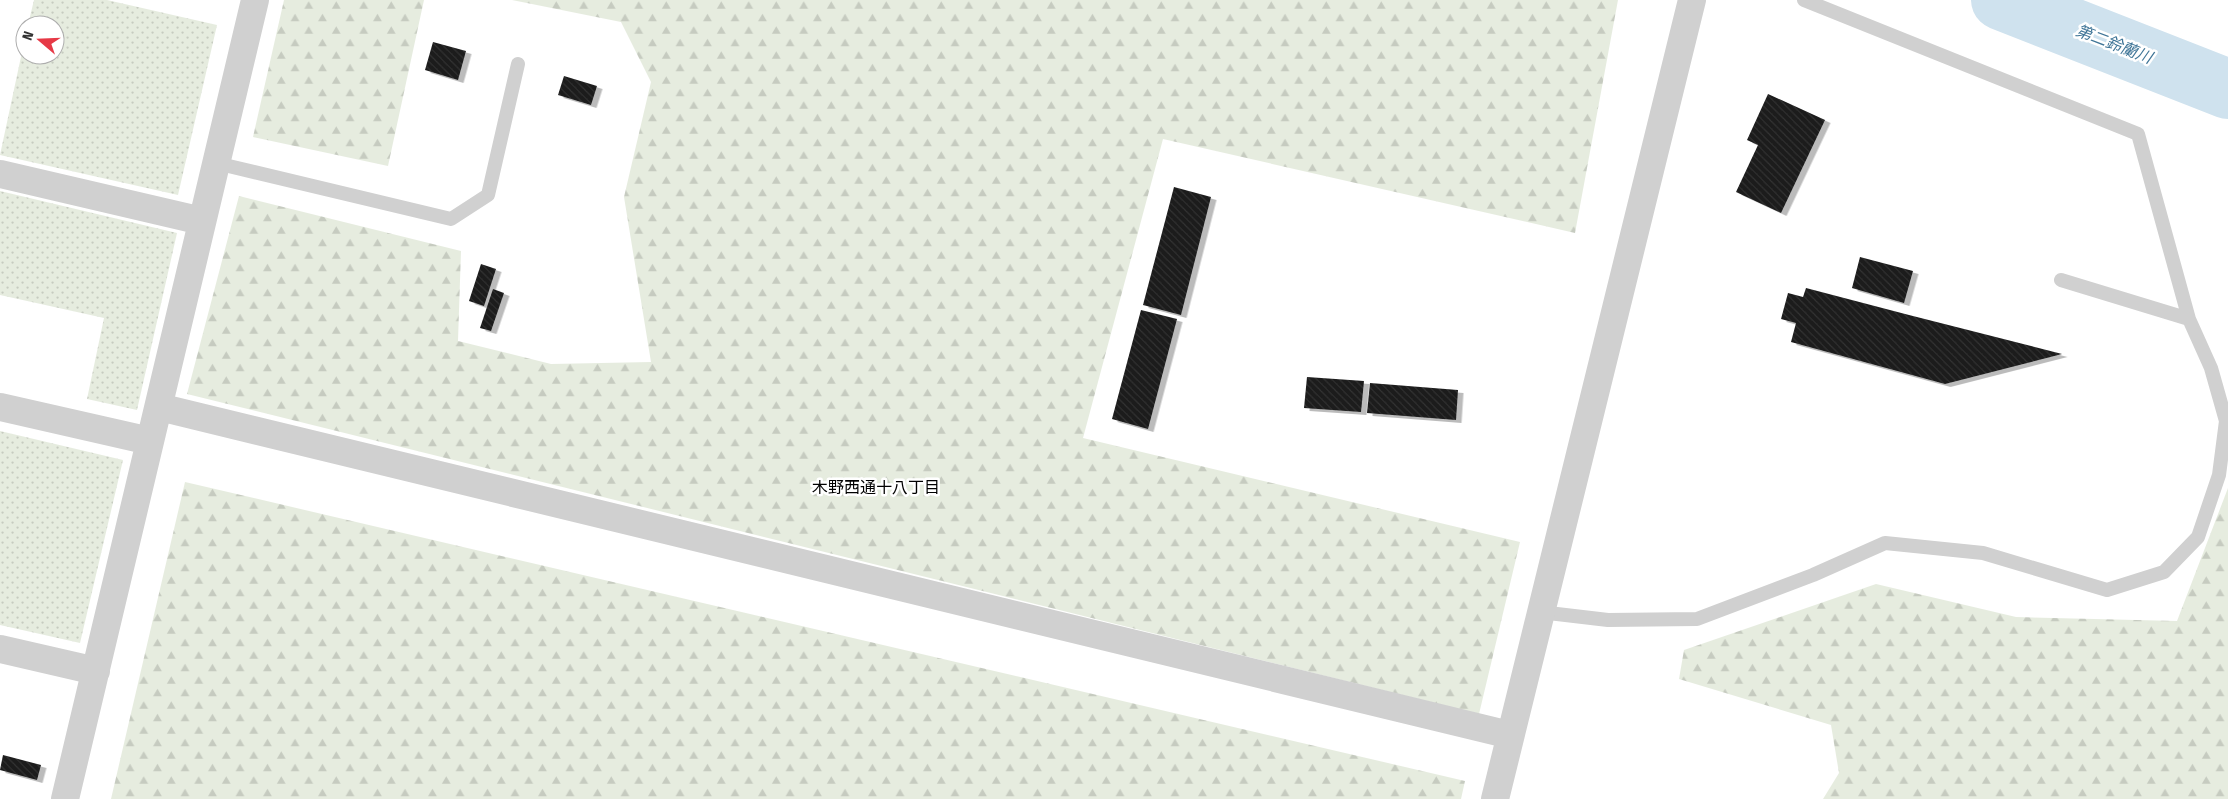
<svg xmlns="http://www.w3.org/2000/svg" width="2228" height="799" font-family="'Fira Sans Condensed','Noto Sans JP',sans-serif">
  <defs>
    <pattern id="grass-dots" width="8" height="8" patternUnits="userSpaceOnUse" patternTransform="scale(1.25)"><rect width="8" height="8" fill="#e6ecdf"/><path d="M2 2h.1M6 6h.1" fill="none" stroke="#c6cbc0" stroke-width="1.8" stroke-linecap="round"/></pattern>
    <pattern id="forest-firs" width="22" height="20" patternUnits="userSpaceOnUse" patternTransform="scale(1.25)"><rect width="22" height="20" fill="#e6ecdf"/><path d="M5 1l3.5 6h-7zM16 11l3.5 6h-7z" fill="#c6cbc0"/></pattern>
    <pattern id="building-back-hatch" width="6" height="6" patternUnits="userSpaceOnUse" patternTransform="scale(1.25)"><rect width="6" height="6" fill="#1a1a1a"/><path d="M-1 5l2 2M0 0l6 6M5-1l2 2" fill="none" stroke="#333"/></pattern>
    <filter id="shadow"><feDropShadow dx="5.5" dy="3" stdDeviation="0" flood-color="#0004"/></filter>
  </defs>
  <rect width="100%" height="100%" fill="#fff"/>
  <path fill="url(#grass-dots)" d="M34 0H107L217 25 178 195 0 155 25 38V55H55V25H28Z
    M0 191 177 233 137 410 87 399 104 318 0 295Z
    M0 431 123 460 80 643 0 625Z"/>
  <path fill="url(#forest-firs)" d="M284 0H424L388 166 253 137Z
    M512 0H1618L1575 233 1163 139 1083 438 1520 542 1479 714 187 394 239 196 461 251 458 341 551 364 651 362 624 197 651 82 621 22Z
    M185 482 1465 781 1461 799H111Z
    M2228 488V799H1823L1839 773 1831 725 1679 679 1684 650 1876 584 2016 617 2177 621Z"/>
  <g fill="none" stroke-linecap="round" stroke-linejoin="round">
    <path stroke="#cfe2ee" stroke-width="60" d="M2001 0 2228 89"/>
  </g>
  <path fill="url(#building-back-hatch)" filter="url(#shadow)" d="M433 42 466 51 458 80 425 70Z
    M564 76 597 86 591 105 558 95Z
    M1768 94 1825 120 1781 213 1736 192 1758 145 1747 140Z
    M1174 187 1211 197 1181 315 1143 305Z
    M1860 257 1913 271 1904 303 1852 288Z
    M481 264 496 269 484 306 469 301Z
    M1806 288 1909 315 2062 354 1945 384 1791 342 1796 323 1781 319 1788 293 1803 297Z
    M493 289 504 293 491 331 480 328Z
    M1141 310 1177 319 1148 429 1112 419Z
    M1307 377 1364 381 1361 412 1304 408Z
    M1370 383 1458 390 1456 420 1367 413Z
    M3 755 41 765 37 780 0 770Z"/>
  <g fill="none" stroke-linecap="round" stroke-linejoin="round">
    <path stroke="#d0d0d0" stroke-width="14" d="M1804 0 2138 134 2189 319 2061 280
      M216 163 451 219 488 195 518 64
      M1540 612 1608 620 1697 619 1813 575 1885 543 1983 553 2107 590 2164 572 2198 537 2219 475 2226 421 2211 368 2189 319"/>
    <path stroke="#d0d0d0" stroke-width="28" d="M0 174 202 221
      M0 407 150 441
      M159 407 1510 735
      M0 649 96 671
      M65 799 255 0
      M1495 799 1692 0"/>
  </g>
  <g text-anchor="middle" dominant-baseline="central" stroke-width="5" stroke-linejoin="round" paint-order="stroke">
    <g font-size="16" font-style="italic" fill="#3f7597" stroke="#fff">
      <text transform="translate(2114 44) rotate(21)">第二鈴蘭川</text>
    </g>
    <g font-size="16" fill="#000" stroke="#fff">
      <text x="876" y="487">木野西通十八丁目</text>
    </g>
  </g>
  <g transform="translate(40 40) rotate(289)"><circle r="24" fill="#ffffff" stroke="#adadad"/>
  <path d="M0-4L9 19L0 12L-9 19Z" fill="#e63946"/>
  <text y="-8" font-size="14" font-weight="bold" text-anchor="middle" fill="#333333">N</text>
  </g>
</svg>
